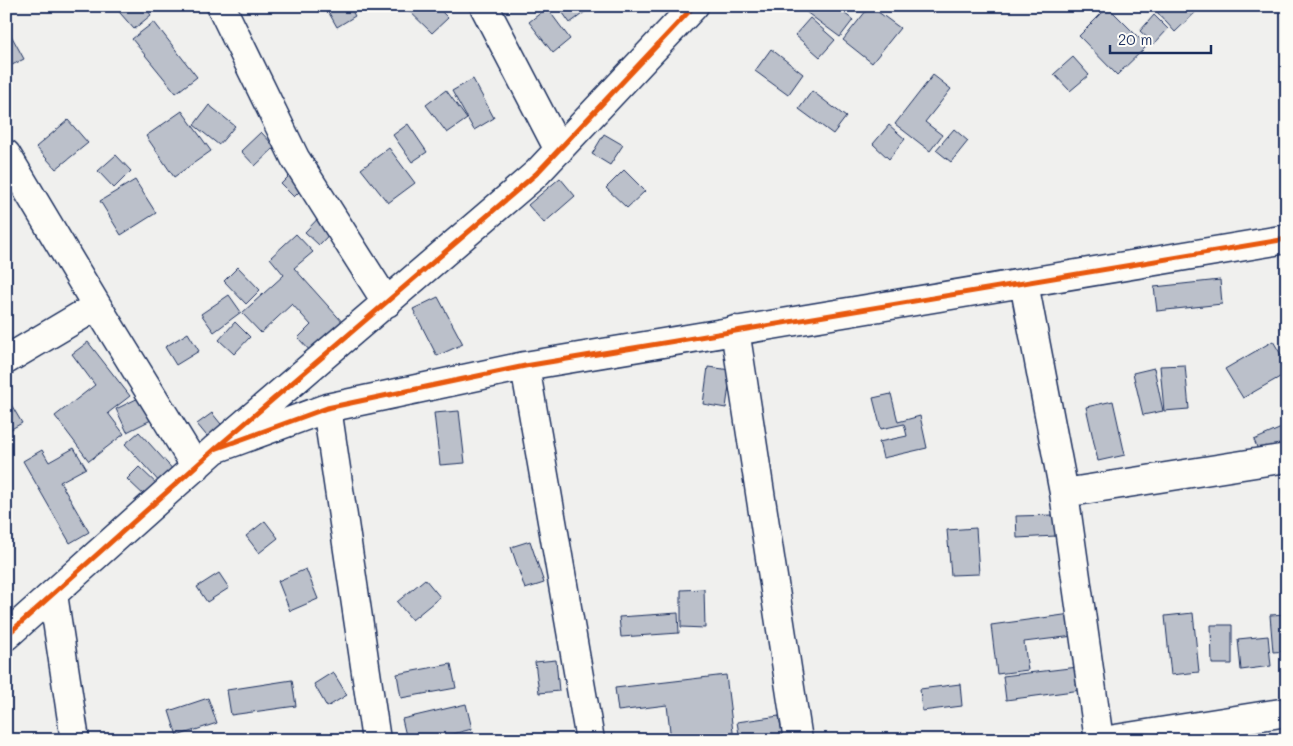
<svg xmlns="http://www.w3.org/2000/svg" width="1293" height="746" font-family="Mali,sans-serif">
  <rect width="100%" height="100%" fill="#f0f0ee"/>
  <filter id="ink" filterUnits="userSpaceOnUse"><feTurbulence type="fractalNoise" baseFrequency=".02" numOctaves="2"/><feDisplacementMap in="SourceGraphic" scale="10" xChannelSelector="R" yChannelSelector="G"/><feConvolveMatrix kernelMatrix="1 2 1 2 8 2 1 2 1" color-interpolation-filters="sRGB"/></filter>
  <g filter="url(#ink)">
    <path fill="#bbc0ca" stroke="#1b2f5e" d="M114 6H144L151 15 134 29Z
      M325 6H349L355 16 337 27Z
      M404 6H436L448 18 432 33Z
      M558 6H593L570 23Z
      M798 6H835L853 20 840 37Z
      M870 6 900 28 872 63 843 40Z
      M1163 6H1202L1175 32 1157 12Z
      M1108 7 1147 46 1117 75 1079 36Z
      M547 8 570 39 553 53 529 22Z
      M1154 15 1168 29 1154 44 1140 31Z
      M810 18 835 40 820 57 795 35Z
      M154 22 197 77 176 93 132 39Z
      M6 26 24 59 6 68Z
      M771 49 803 74 788 95 755 71Z
      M1073 57 1089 75 1070 91 1054 74Z
      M933 75 951 89 925 122 942 135 930 151 895 124Z
      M473 79 494 118 474 130 452 91Z
      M446 90 467 119 447 133 426 105Z
      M812 91 846 117 833 134 799 109Z
      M209 105 235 126 219 145 194 125Z
      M182 111 211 151 174 177 146 136Z
      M68 120 88 143 56 169 36 147Z
      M408 124 427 152 412 162 393 135Z
      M889 125 905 139 889 159 873 144Z
      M954 129 968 141 951 162 936 150Z
      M261 132 275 147 255 166 241 151Z
      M604 134 623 145 610 165 592 154Z
      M389 148 415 183 388 203 361 169Z
      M116 155 131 171 114 188 98 171Z
      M305 160 318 173 294 197 281 184Z
      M624 170 645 191 627 208 606 188Z
      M560 178 575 196 544 223 528 205Z
      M135 180 156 213 121 235 100 201Z
      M330 206 344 219 319 245 305 232Z
      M296 234 313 252 294 268 345 325 313 354 298 338 311 325 292 304 261 333 242 313 284 275 270 258Z
      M238 267 260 290 246 304 224 281Z
      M1220 280 1222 304 1157 311 1154 287Z
      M229 295 241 312 214 332 201 314Z
      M438 297 463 344 437 356 413 309Z
      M235 322 250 337 234 354 219 340Z
      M188 333 199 351 176 365 165 347Z
      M1273 341 1287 365V373L1243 398 1225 369Z
      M88 342 130 396 108 413 124 434 89 461 55 416 95 385 72 354Z
      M1185 365 1189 409 1164 411 1160 366Z
      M708 367 731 370 726 408 703 404Z
      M1154 368 1163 411 1143 415 1133 373Z
      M159 388 171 410 127 432 116 409Z
      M891 394 898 422 920 416 927 448 883 458 879 442 907 436 904 424 881 429 873 398Z
      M6 396 22 423 6 432Z
      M1113 401 1125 455 1098 461 1086 407Z
      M459 411 465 463 440 465 434 413Z
      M212 413 225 429 211 441 197 424Z
      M1286 426 1287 446 1261 457 1254 440Z
      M139 432 176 473 162 485 125 444Z
      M74 448 86 468 60 482 89 532 70 543 23 461 42 450 49 462Z
      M139 467 160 487 148 499 127 479Z
      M1054 515 1056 536 1017 538 1016 516Z
      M265 521 278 538 259 553 246 536Z
      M976 528 979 574 951 575 947 530Z
      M530 541 544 583 525 589 511 547Z
      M306 569 318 599 290 611 278 581Z
      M219 573 229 588 207 602 197 587Z
      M425 579 440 597 412 620 397 602Z
      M704 589 705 628 681 627V590Z
      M678 613 679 633 621 637 619 617Z
      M1193 613 1199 672 1171 675 1165 616Z
      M1071 614 1074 636 1024 642 1028 670 997 674 991 625Z
      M1287 614V651L1273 652 1270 615Z
      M1211 625H1232V664H1212Z
      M1268 636 1271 666 1241 670 1238 639Z
      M556 660 559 691 539 693 535 662Z
      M451 664 456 688 401 698 397 674Z
      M1078 667 1081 690 1006 700 1003 676Z
      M333 672 347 695 327 707 314 684Z
      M726 675 734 740H671L667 705 618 711 615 688Z
      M292 680 296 706 231 715 227 690Z
      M960 684 962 706 922 711 920 689Z
      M208 698 217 723 177 736 169 711Z
      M466 704 472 729 429 740H407L402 719Z
      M779 716 783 738 740 740 737 722Z
      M1287 733V740H1244Z"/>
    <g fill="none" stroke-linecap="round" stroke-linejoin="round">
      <defs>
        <path id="street" d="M221 6 295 158 387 303
          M484 6 559 150
          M6 154 97 306 196 467
          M1024 283 1064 493 1099 740
          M6 360 97 306
          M525 366 590 740
          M327 408 376 740
          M215 449 327 408 525 366 1287 239
          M1064 493 1287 458
          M53 594 75 740
          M6 636 215 449 536 174 694 6
          M1109 740 1287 712"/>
        <path id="secondary" d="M735 330 798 740"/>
      </defs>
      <use href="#street" stroke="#1b2f5e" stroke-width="31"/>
      <use href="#secondary" stroke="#1b2f5e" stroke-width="31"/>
      <use href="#street" stroke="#fdfcf7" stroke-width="28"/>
      <use href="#secondary" stroke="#fdfcf7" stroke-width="28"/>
      <defs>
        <path id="cycleway" d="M215 449 327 408 525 366 1287 239
          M6 636 215 449 536 174 694 6"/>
      </defs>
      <use href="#cycleway" stroke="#fdfcf7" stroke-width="8"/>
      <use href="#cycleway" stroke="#e8590c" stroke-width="5"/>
    </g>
  </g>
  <rect width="1293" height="746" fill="none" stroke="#fdfcf7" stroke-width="25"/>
  <rect x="12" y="12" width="1268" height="721" fill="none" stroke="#1b2f5e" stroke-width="2" filter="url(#ink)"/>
  <path d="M1110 45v8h101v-8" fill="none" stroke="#1b2f5e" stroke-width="2.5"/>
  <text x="1118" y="45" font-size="15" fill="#1b2f5e" stroke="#fdfcf7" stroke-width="4" paint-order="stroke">20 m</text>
</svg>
